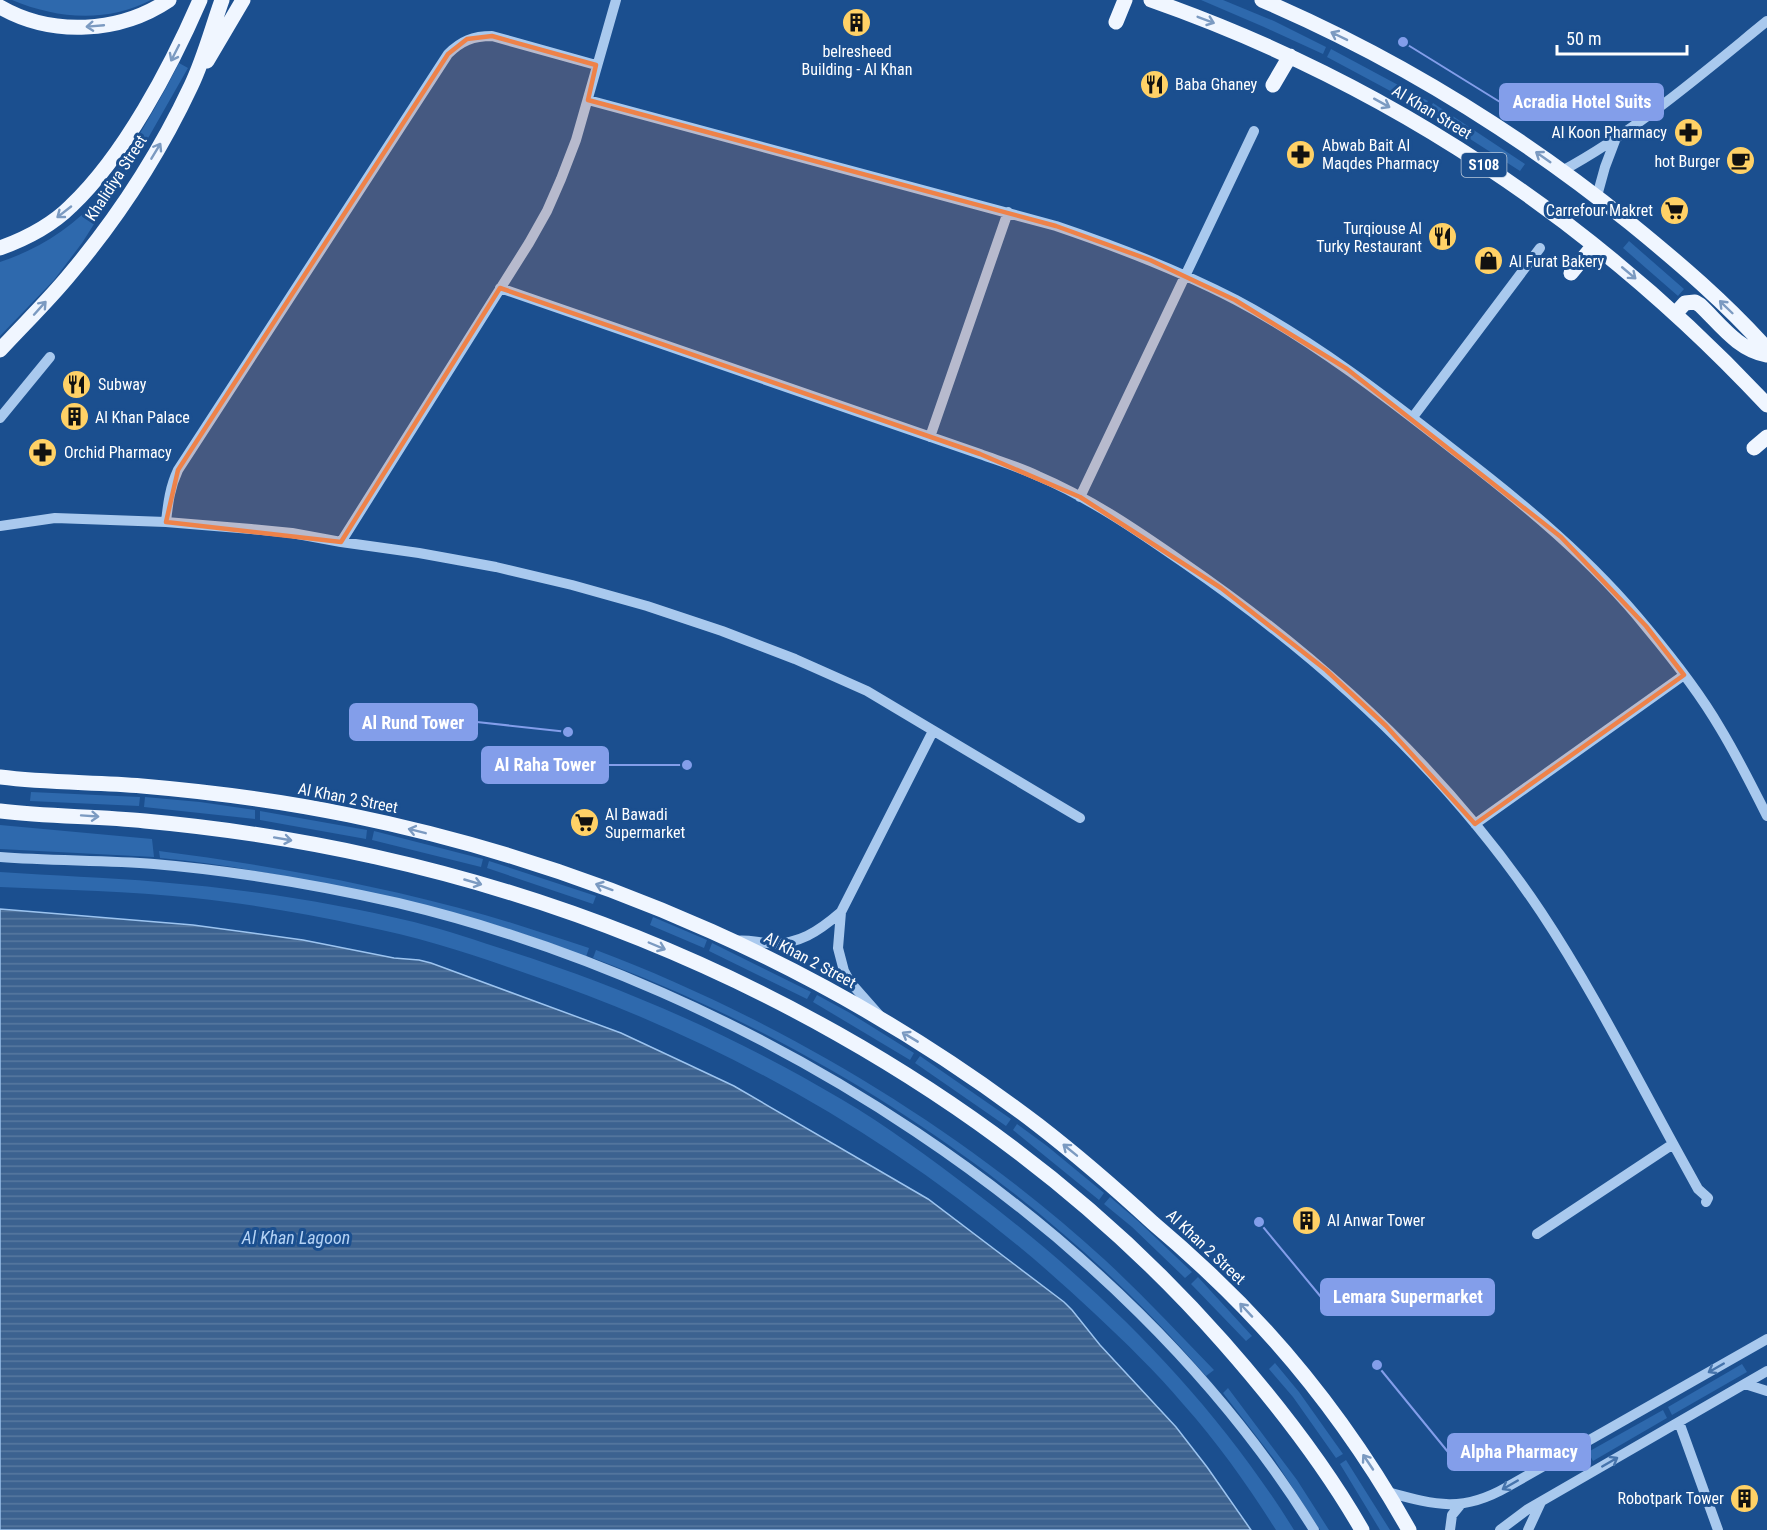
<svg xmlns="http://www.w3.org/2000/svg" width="1767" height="1530" font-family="'Roboto Condensed',sans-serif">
  <defs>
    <pattern id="water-rules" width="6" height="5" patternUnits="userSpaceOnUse" patternTransform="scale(1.5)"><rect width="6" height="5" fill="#3c6290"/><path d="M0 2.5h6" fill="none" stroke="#597aa1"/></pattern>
  </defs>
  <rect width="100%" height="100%" fill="#1b4f8f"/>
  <path fill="#2e69ad" d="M12 0H151C107 23 57 19 12 0Z
    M1201 0H1223L1274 21 1326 47 1323 54 1264 27Z
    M1331 49 1428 101 1424 109 1327 57Z
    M179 63 188 68 143 147 82 243 54 280 0 336V262C37 250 74 227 99 197 109 184 118 169 127 155 145 125 163 95 179 63Z
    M1433 103 1525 164 1520 171 1428 112Z
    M1629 241 1684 289 1678 296 1623 248Z
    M31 792 140 797 139 806 30 801Z
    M145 797 200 802 255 810V819L144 807Z
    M260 811 367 830 366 839 260 820Z
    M0 825 152 839 154 857 0 849Z
    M374 831 483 859 481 867 372 840Z
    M159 851C269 865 378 885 485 915 520 925 554 937 589 948L586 957C510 926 429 905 349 889 287 876 224 864 160 858Z
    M489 861 596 896 593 904 487 868Z
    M0 872C53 876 106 877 159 882 245 889 331 902 414 922 446 930 478 941 509 951 625 988 737 1037 841 1099 887 1126 930 1158 972 1190 1098 1285 1211 1396 1294 1530H1276C1248 1486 1218 1443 1183 1404 1156 1372 1125 1342 1094 1313 931 1159 741 1046 528 974 475 955 419 937 363 926 307 914 251 904 194 898 129 891 65 890 0 887Z
    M653 917 707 940 704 948 650 925Z
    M712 943 811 992 807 999 709 951Z
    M596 950C779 1019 961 1128 1105 1260 1143 1295 1178 1333 1214 1370L1206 1376C1045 1189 824 1044 593 958Z
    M817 995 850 1013 914 1053 910 1060 813 1002Z
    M920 1056 1011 1119 1006 1126 915 1063Z
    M1017 1124 1047 1146 1104 1193 1099 1200 1013 1130Z
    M1110 1197 1138 1221 1192 1272 1185 1278 1132 1227 1104 1204Z
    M1198 1277 1252 1336 1246 1341 1191 1284Z
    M1275 1363 1299 1392 1343 1454 1336 1458 1293 1397 1269 1369Z
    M1742 1364 1747 1372 1672 1415 1668 1407Z
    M1228 1388 1297 1480 1329 1530H1320L1274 1459 1223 1393Z
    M1663 1410 1667 1418 1593 1461 1588 1452Z
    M1346 1460 1390 1530H1380L1340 1464Z"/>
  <path fill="url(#water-rules)" stroke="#9cc4f0" stroke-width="1.5" d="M0 909 193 925 303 940 394 958 419 960 431 963 621 1033 683 1062 734 1086 928 1199 1064 1302 1072 1310 1100 1345 1176 1427 1207 1467 1251 1530H0Z"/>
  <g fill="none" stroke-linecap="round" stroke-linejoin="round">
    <path stroke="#a9c9ee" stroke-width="10" d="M588 100 1056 226C1118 247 1178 270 1236 300 1315 342 1385 396 1455 451 1524 504 1592 560 1647 628 1673 659 1699 692 1720 728 1737 756 1752 786 1767 816
      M1562 171C1636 131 1703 73 1767 21
      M1597 196 1605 167 1616 138
      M500 288 980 454C999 461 1019 467 1038 476 1090 498 1138 531 1184 563 1322 658 1448 773 1541 912 1596 995 1639 1083 1687 1169L1698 1189 1708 1198 1706 1202
      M1413 417 1540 248
      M0 418 50 357
      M930 437 1008 212
      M1080 497 1254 131
      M166 522C168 503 170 487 178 470L448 54C461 41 473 36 492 36L596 65
      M0 526 55 518 166 522 251 529 292 533 341 542 419 553 496 567 572 585 647 606 722 631 795 659 867 691 1080 818
      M341 542 529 243 547 211 561 179 576 140 616 0
      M1475 824 1684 675
      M0 857C51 861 103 860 154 864 236 871 318 885 398 903 748 986 1123 1221 1314 1530
      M734 941C746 939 755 942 767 943 798 946 819 931 841 912
      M880 1016 850 982 844 971 838 948 841 912 933 731
      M1537 1234 1673 1144
      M1745 1384 1767 1391
      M1679 1422 1718 1530
      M1387 1492C1435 1505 1462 1513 1507 1487L1767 1339
      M1450 1530 1452 1515 1461 1504
      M1500 1530 1528 1509 1767 1371
      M1528 1530 1541 1502"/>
    <path stroke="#f0f6ff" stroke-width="15" d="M1151 0C1388 83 1596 222 1767 405
      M1262 0C1395 57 1518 133 1630 223 1678 262 1726 303 1767 349
      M0 7C52 37 120 33 169 0
      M1116 22 1125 0
      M207 61 243 0
      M1273 85 1290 56
      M0 248C25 239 52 225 71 206 124 156 171 67 200 0
      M1571 273 1594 245
      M1675 314 1685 303 1695 302 1700 305C1720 324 1738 350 1767 355
      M0 350C24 324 49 300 71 273 118 217 160 152 191 86 204 59 212 28 222 0
      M1754 448 1767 437
      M0 777C47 783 95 782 142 786 212 792 281 801 349 815 599 866 836 971 1038 1125 1078 1156 1116 1189 1153 1223 1172 1239 1191 1256 1209 1273 1288 1347 1356 1436 1409 1530
      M0 811C48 817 97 816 145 821 222 828 300 840 376 857 695 928 1006 1096 1223 1342 1275 1401 1323 1462 1362 1530"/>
  </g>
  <defs><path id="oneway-shaft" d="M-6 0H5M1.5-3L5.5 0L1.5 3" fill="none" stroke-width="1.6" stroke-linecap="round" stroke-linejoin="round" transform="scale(1.5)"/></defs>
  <g stroke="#7b9ac1">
    <use href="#oneway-shaft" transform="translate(1206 20) rotate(21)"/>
    <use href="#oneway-shaft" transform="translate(95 26) rotate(175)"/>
    <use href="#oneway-shaft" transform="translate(1339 36) rotate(-154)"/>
    <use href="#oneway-shaft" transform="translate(175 53) rotate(117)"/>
    <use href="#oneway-shaft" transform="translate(1382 103) rotate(29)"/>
    <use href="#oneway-shaft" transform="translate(156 151) rotate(-59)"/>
    <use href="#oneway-shaft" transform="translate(1543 157) rotate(-145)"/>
    <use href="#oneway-shaft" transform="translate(64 212) rotate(142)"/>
    <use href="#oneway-shaft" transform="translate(1629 273) rotate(40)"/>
    <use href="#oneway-shaft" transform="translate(1726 307) rotate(-136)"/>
    <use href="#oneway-shaft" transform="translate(40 308) rotate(-48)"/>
    <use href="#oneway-shaft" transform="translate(90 816) rotate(4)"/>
    <use href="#oneway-shaft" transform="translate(417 831) rotate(-166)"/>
    <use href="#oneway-shaft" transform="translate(283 839) rotate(10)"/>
    <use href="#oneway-shaft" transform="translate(473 882) rotate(16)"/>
    <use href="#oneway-shaft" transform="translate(604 887) rotate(-160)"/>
    <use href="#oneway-shaft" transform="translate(657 946) rotate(23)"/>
    <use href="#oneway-shaft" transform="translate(910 1037) rotate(-149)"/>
    <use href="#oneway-shaft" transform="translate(1070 1150) rotate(-141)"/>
    <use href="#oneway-shaft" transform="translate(1246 1310) rotate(-133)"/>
    <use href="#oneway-shaft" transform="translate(1368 1462) rotate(-124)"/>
  </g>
  <g stroke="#4674ac">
    <use href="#oneway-shaft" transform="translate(1716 1368) rotate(150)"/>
    <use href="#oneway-shaft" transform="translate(1610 1462) rotate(-30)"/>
    <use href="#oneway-shaft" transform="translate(1510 1485) rotate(150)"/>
  </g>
  <path fill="#ee8249" fill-opacity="0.2" stroke="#ee8249" stroke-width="4.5" stroke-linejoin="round" d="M492 36 596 65 588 100 1056 226 1150 260 1235 300 1347 369 1561 537 1646 626 1684 675 1475 824 1386 726 1326 670 1221 588 1080 497 980 454 500 288 341 542 166 522 178 470 448 54 467 39Z"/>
  <defs>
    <symbol id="building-disc" viewBox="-11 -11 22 22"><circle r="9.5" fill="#ffd166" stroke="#1b4f8f"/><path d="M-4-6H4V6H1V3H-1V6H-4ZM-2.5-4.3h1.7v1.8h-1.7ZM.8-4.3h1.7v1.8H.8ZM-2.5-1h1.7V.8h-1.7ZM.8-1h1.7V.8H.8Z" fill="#111"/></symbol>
    <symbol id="restaurant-disc" viewBox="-11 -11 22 22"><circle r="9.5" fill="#ffd166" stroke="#1b4f8f"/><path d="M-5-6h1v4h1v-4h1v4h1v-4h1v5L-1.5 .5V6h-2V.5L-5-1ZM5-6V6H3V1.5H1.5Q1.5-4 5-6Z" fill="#111"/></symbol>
    <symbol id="pharmacy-disc" viewBox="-11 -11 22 22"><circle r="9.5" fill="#ffd166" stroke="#1b4f8f"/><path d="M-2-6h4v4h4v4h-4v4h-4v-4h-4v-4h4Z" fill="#111"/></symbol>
    <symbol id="cafe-disc" viewBox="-11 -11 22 22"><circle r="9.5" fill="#ffd166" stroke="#1b4f8f"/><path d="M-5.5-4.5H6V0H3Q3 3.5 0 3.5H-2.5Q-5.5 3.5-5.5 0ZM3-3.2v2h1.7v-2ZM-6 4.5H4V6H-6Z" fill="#111"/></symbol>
    <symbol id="supermarket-disc" viewBox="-11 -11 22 22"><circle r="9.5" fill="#ffd166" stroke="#1b4f8f"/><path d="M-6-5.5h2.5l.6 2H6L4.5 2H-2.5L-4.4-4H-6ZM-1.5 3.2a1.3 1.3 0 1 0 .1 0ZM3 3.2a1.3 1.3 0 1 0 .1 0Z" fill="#111"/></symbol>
    <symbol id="shop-disc" viewBox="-11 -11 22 22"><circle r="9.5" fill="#ffd166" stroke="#1b4f8f"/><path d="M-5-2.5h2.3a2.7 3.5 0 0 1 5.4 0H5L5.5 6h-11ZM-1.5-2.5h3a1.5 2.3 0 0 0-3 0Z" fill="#111"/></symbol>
  </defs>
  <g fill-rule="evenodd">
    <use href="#building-disc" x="840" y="6" width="33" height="33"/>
    <use href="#restaurant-disc" x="1138" y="68" width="33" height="33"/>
    <use href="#pharmacy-disc" x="1672" y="116" width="33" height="33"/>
    <use href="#pharmacy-disc" x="1284" y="138" width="33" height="33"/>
    <use href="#cafe-disc" x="1724" y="144" width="33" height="33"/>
    <use href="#supermarket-disc" x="1658" y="194" width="33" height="33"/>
    <use href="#restaurant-disc" x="1426" y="220" width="33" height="33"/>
    <use href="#shop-disc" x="1472" y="244" width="33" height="33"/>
    <use href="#restaurant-disc" x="60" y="368" width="33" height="33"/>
    <use href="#building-disc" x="58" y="400" width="33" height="33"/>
    <use href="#pharmacy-disc" x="26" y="436" width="33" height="33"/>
    <use href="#supermarket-disc" x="568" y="806" width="33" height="33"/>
    <use href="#building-disc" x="1290" y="1204" width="33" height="33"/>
    <use href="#building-disc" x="1728" y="1482" width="33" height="33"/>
  </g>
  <g text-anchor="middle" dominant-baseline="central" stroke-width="6" stroke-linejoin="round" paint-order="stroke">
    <rect fill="#1b4f8f" stroke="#bbcadd" stroke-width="1.5" x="1461.5" y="153" width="45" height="24" rx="4.5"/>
    <g font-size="15" font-weight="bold" fill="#fff">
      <text x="1484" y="165">S108</text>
    </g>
    <g font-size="16" fill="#fff" stroke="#1b4f8f" text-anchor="start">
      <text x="857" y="51" text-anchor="middle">belresheed<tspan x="857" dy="18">Building - Al Khan</tspan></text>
      <text x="1175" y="84">Baba Ghaney</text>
      <text x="1667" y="132" text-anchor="end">Al Koon Pharmacy</text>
      <text x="1322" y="145">Abwab Bait Al<tspan x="1322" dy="18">Maqdes Pharmacy</tspan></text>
      <text x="1720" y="161" text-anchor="end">hot Burger</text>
      <text x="1653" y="210" text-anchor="end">Carrefour Makret</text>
      <text x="1422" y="228" text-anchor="end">Turqiouse Al<tspan x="1422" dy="18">Turky Restaurant</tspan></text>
      <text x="1509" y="261">Al Furat Bakery</text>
      <text x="98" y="384">Subway</text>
      <text x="95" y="417">Al Khan Palace</text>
      <text x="64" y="452">Orchid Pharmacy</text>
      <text x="605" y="814">Al Bawadi<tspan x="605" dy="18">Supermarket</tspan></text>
      <text x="1327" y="1220">Al Anwar Tower</text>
      <text x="1724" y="1498" text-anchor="end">Robotpark Tower</text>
    </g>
    <g font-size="16" fill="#fff" stroke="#1b4f8f">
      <text transform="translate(1432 112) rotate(31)">Al Khan Street</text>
      <text transform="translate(116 178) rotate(-57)">Khalidiya Street</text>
      <text transform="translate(348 798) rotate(11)">Al Khan 2 Street</text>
      <text transform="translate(810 960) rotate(28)">Al Khan 2 Street</text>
      <text transform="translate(1206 1247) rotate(43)">Al Khan 2 Street</text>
    </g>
    <g font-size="18" font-style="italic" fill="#b5d3f5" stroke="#1b4f8f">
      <text x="296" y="1237">Al Khan Lagoon</text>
    </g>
  </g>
  <path fill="none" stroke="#839eea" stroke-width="2" d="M1403 42L1500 102M568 732L477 722M687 765L608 765M1259 1222L1321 1297M1377 1365L1448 1452"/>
  <g fill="#839eea" stroke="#1b4f8f" stroke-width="2">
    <circle cx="1403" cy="42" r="6"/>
    <circle cx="568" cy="732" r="6"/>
    <circle cx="687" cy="765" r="6"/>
    <circle cx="1259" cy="1222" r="6"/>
    <circle cx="1377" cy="1365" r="6"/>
  </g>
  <g fill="#839eea" stroke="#839eea" stroke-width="2">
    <rect x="1500" y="84" width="163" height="36" rx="6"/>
    <rect x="350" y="704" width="127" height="36" rx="6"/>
    <rect x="482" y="747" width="126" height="36" rx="6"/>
    <rect x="1321" y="1279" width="173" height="36" rx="6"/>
    <rect x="1448" y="1434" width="142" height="36" rx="6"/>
  </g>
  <g font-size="18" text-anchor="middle" font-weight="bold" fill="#fff">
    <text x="1582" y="108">Acradia Hotel Suits</text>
    <text x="413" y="729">Al Rund Tower</text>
    <text x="545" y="771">Al Raha Tower</text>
    <text x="1408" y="1303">Lemara Supermarket</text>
    <text x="1519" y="1458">Alpha Pharmacy</text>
  </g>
  <path d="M1557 45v9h130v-9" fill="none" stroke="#ffffff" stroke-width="3"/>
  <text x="1566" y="45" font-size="18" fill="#ffffff" stroke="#1b4f8f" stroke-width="4.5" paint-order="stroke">50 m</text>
</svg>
